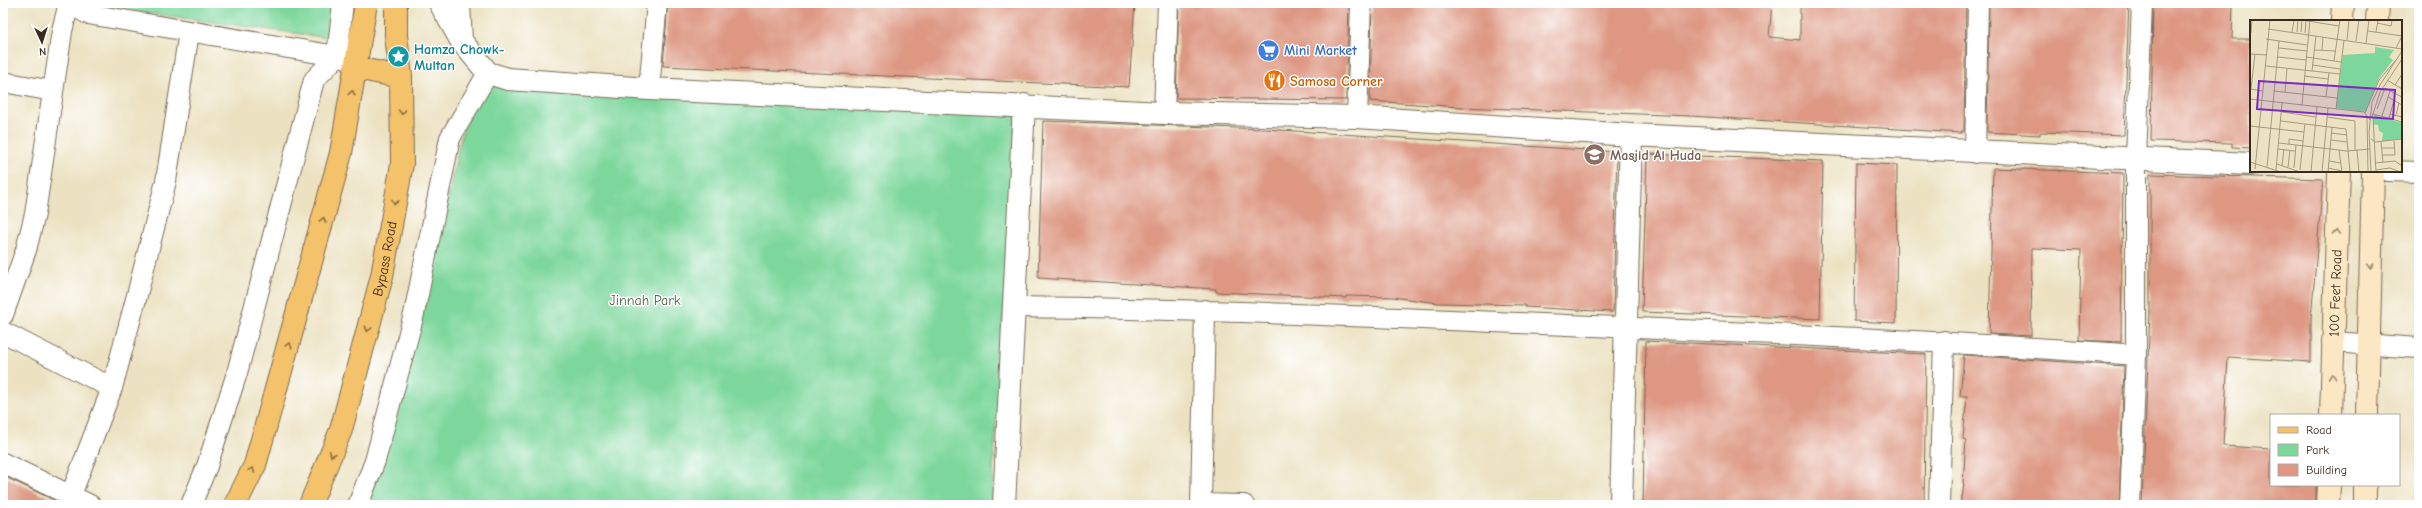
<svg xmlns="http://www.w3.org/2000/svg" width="2422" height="508" font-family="'Comic Neue',sans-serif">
  <rect width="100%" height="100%" fill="#fff"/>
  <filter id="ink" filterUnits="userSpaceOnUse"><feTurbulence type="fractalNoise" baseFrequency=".025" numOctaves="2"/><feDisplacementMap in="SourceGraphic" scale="8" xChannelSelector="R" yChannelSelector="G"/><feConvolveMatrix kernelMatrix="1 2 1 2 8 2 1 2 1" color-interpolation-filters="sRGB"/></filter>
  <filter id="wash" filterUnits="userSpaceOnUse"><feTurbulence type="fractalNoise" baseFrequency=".012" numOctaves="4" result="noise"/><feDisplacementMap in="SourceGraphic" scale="16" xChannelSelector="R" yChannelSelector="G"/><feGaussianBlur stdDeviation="0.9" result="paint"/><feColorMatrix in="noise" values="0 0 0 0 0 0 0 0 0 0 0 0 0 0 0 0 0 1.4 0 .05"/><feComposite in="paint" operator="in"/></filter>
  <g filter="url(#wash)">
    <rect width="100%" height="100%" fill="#ece2c2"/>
    <path fill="#7dd79c" stroke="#5c805d" d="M96 3H331L330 38 96 6Z
      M473 84 1016 115 991 505H366L424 304Z"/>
    <g id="blocks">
      <path fill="#dd9782" d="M668 3H1135L1129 87 663 66Z
        M1179 3H1349L1346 100 1176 98Z
        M1372 3H1772L1769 37 1800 40V3H1966L1964 131H1961V133L1691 116 1462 107 1370 101Z
        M1989 3 2050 6V3H2129L2124 135 2040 132V135L1987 132Z
        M2165 3H2233L2232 39H2251V148L2232 147V143L2151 141 2153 5 2165 6Z
        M1043 121 1265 129 1617 152 1613 312 1525 307V305L1439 303 1392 297 1346 296V298L1216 292V289L1038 278Z
        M1647 154 1823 161 1820 319 1642 312Z
        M1856 163 1897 165 1896 323 1854 321Z
        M1993 168 2123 173 2121 342 2079 340 2081 250 2032 248 2031 336 1989 334Z
        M2150 174 2323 179 2311 319V362L2228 357 2223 446 2271 449V485H2316V505H2142L2150 311Z
        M1646 341 1926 354 1924 505H1643Z
        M1964 355 2124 366 2119 505H1961L1964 484 1963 483 1966 440 1963 439 1967 396H1960Z
        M3 476 20 484 64 505H3Z"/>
    </g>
  </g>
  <g filter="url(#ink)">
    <use href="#blocks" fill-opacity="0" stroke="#796a57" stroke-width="1"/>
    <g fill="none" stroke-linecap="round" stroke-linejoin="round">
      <defs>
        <path id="minor" d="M75 3 79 9 88 14 348 58
          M460 3 462 42
          M3 82 53 91
          M649 89 657 3
          M1164 113 1168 3
          M1357 117 1361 3
          M1975 153 1978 3
          M2388 171 2419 172
          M1014 307C1198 309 1382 317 1567 325 1757 333 1947 341 2136 355
          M3 315 26 250 35 214 62 31 69 3
          M3 332 112 388
          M2332 342 2419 348
          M3 463 90 505
          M71 495 112 388 136 299 166 181 189 32
          M1201 504 1244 505
          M191 505 207 466 237 373 314 80 337 56 343 3
          M358 505 375 461 414 314 450 138 488 73
          M1201 505 1205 310
          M1939 505 1944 341
          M2130 505 2136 355V159L2142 3"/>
        <path id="tertiary" d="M440 3 462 42 488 73 508 79 649 89 1164 113 1357 117 1631 135 2251 164
          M1004 505 1024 105
          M1621 505 1631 135"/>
        <g id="secondary">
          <path d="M2342 21 2343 3"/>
          <path d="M2377 21 2378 3"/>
          <path id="s1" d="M2331 415 2339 171"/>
          <path d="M2367 415 2373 171"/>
          <path d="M2328 505 2329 485"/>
          <path d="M2365 505V485"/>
        </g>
        <g id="primary">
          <path d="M356 68 401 77"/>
          <path d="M235 505 255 465 341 153 366 3"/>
          <path id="s2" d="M310 505 341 430 382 276 402 164 401 77 396 35V3"/>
        </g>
      </defs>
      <use href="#minor" stroke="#796a57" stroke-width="22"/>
      <use href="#tertiary" stroke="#796a57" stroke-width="24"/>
      <use href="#secondary" stroke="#796a57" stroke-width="24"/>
      <use href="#primary" stroke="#796a57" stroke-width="24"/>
      <use href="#minor" stroke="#fff" stroke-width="20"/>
      <use href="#tertiary" stroke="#fff" stroke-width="22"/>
      <use href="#secondary" stroke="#fbe7c3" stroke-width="22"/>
      <use href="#primary" stroke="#f4c26a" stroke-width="22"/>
    </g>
    <defs><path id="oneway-chevron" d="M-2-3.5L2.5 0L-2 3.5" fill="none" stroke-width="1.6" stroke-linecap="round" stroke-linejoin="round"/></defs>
    <g stroke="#8e6e40">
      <use href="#oneway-chevron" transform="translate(352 93) rotate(-80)"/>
      <use href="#oneway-chevron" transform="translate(402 112) rotate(90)"/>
      <use href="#oneway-chevron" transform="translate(395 202) rotate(101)"/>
      <use href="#oneway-chevron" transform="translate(323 220) rotate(-75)"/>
      <use href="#oneway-chevron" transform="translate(368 329) rotate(105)"/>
      <use href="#oneway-chevron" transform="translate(289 345) rotate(-74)"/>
      <use href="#oneway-chevron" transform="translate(332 454) rotate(113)"/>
      <use href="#oneway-chevron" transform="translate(252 470) rotate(-66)"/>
    </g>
    <g stroke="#9b8870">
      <use href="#oneway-chevron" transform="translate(2336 232) rotate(-88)"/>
      <use href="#oneway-chevron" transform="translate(2370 266) rotate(92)"/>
      <use href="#oneway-chevron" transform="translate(2332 376) rotate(-89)"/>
    </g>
  </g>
  <defs>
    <symbol id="supermarket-disc" viewBox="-11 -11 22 22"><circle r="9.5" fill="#3f7fe0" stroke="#fff"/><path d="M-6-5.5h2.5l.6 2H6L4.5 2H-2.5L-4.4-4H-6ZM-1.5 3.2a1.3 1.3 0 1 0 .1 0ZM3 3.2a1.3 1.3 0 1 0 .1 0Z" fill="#fff"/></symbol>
    <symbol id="sight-disc" viewBox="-11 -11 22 22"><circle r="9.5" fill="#0f9aa8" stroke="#fff"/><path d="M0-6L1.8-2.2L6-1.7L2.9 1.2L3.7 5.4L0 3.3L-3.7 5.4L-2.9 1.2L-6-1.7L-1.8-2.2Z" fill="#fff"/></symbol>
    <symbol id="restaurant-disc" viewBox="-11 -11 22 22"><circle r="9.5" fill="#e8710a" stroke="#fff"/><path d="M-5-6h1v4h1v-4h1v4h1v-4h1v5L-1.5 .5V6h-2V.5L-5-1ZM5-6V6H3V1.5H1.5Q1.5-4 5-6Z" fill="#fff"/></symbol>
    <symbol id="school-disc" viewBox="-11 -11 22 22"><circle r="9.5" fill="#8d6e63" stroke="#fff"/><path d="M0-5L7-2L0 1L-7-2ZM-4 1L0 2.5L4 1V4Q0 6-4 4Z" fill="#fff"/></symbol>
  </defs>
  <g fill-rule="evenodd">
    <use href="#supermarket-disc" x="1256" y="38" width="25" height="25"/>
    <use href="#sight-disc" x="386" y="44" width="25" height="25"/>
    <use href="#restaurant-disc" x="1262" y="68" width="25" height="25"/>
    <use href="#school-disc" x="1582" y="142" width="25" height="25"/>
  </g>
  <g text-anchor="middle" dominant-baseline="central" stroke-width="3" stroke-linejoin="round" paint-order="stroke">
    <g font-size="14" font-weight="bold" fill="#0d838f" stroke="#fff" text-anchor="start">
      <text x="414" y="49">Hamza Chowk-<tspan x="414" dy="16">Multan</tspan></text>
    </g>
    <g font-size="14" font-weight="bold" fill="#366cbe" stroke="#fff" text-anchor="start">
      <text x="1284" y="50">Mini Market</text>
    </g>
    <g font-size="14" font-weight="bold" fill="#c56008" stroke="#fff" text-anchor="start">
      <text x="1290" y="81">Samosa Corner</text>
    </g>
    <g font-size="14" font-weight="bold" fill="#785e54" stroke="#fff" text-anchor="start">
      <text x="1610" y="155">Masjid Al Huda</text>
    </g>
    <g font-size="14" fill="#3b2a1e" stroke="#fff">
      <text stroke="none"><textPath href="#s2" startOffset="258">Bypass Road</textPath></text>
      <text stroke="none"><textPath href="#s1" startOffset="122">100 Feet Road</textPath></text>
    </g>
    <g font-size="14" fill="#4f5e44" stroke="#fff">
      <text x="645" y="300">Jinnah Park</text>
    </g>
  </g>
  <g transform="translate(2250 20)">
    <rect width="152" height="152" fill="#ece2c2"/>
    <path d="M125 27 144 30 139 37 143 40 129 58 116 92 86 88 93 35 125 33ZM124 95 152 103V119L132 121 133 113 129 111 128 105 123 104Z" fill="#7dd79c"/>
    <path fill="none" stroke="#a59880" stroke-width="1" d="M51 0 89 6M127 3 141 6 142 0M18 9 152 29M118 11 152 16M42 12 44 0M47 12 48 0M51 12 52 0M126 12 128 0M1 13 2 0M55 13 56 1M16 19 57 25M97 20 99 0M106 21 109 0M116 23 119 0M29 28 57 31M146 28 152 16M65 30 86 31M72 30 73 17M0 34 17 35M28 37 56 40M56 37 91 42M84 41 90 0M63 45 90 49M16 46 90 54M62 51 66 16M54 56 78 59M137 60 152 69M54 64 77 66M145 65 152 54M135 68 152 77M0 69 13 71M1 69 5 34M24 71 87 78M35 72 37 49M76 77 79 53M138 77 152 85M0 79 114 92 120 100M52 85 60 0M86 89 94 20M127 89 135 68M32 92 66 97M115 93 129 60 146 40M123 94 152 102M140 94 152 97M146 95 149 83M117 96 118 152M132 96 140 71M77 97 105 101V131M122 97 130 72 152 39M123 97 126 152M139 98 144 80M31 101 55 104M0 106 54 112 55 104 96 109 100 152M81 113 97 115M121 119 125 122 152 119M81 120 97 122M131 122 133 142M29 123 97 131 120 129M39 124V119L53 121M132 128H145M28 129 45 131M89 130 92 152M107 130 109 152M132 135H145L144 121M79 141 91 143M0 142 31 152M125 143 145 141 152 146M27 144 50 152M32 146 34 129M17 147 29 21M38 147 40 130M44 148 46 125M78 148 92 151M5 149 20 0M26 150 32 83M50 150 54 112M126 150 140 148 150 152M61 152 67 87M72 152 78 88M78 152 82 107M121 152 119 112 122 82 130 65 152 31"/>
    <path fill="#7b2cbf" fill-opacity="0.15" stroke="#7b2cbf" stroke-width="2" d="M9 61 145 70 143 99 7 89Z"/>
    <rect width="152" height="152" fill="none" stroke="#3b2a1e" stroke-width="2"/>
  </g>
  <rect width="2422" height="508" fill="none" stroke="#fff" stroke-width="16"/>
  <rect x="2270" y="414" width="130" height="72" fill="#ffffff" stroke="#b1aaa5"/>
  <rect x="2278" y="427" width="20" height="6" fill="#f4c26a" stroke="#b1aaa5"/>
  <text x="2306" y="434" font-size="12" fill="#3b2a1e">Road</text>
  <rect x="2278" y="444" width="20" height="12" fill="#7dd79c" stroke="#b1aaa5"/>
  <text x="2306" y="454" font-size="12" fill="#3b2a1e">Park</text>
  <rect x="2278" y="464" width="20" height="12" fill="#dd9782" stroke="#b1aaa5"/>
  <text x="2306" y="474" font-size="12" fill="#3b2a1e">Building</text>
  <g transform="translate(42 42) rotate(176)" stroke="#ffffff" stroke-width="3" paint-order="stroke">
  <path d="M0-3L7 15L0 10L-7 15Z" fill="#3b2a1e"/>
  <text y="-6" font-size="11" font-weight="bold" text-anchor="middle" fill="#3b2a1e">N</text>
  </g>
</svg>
